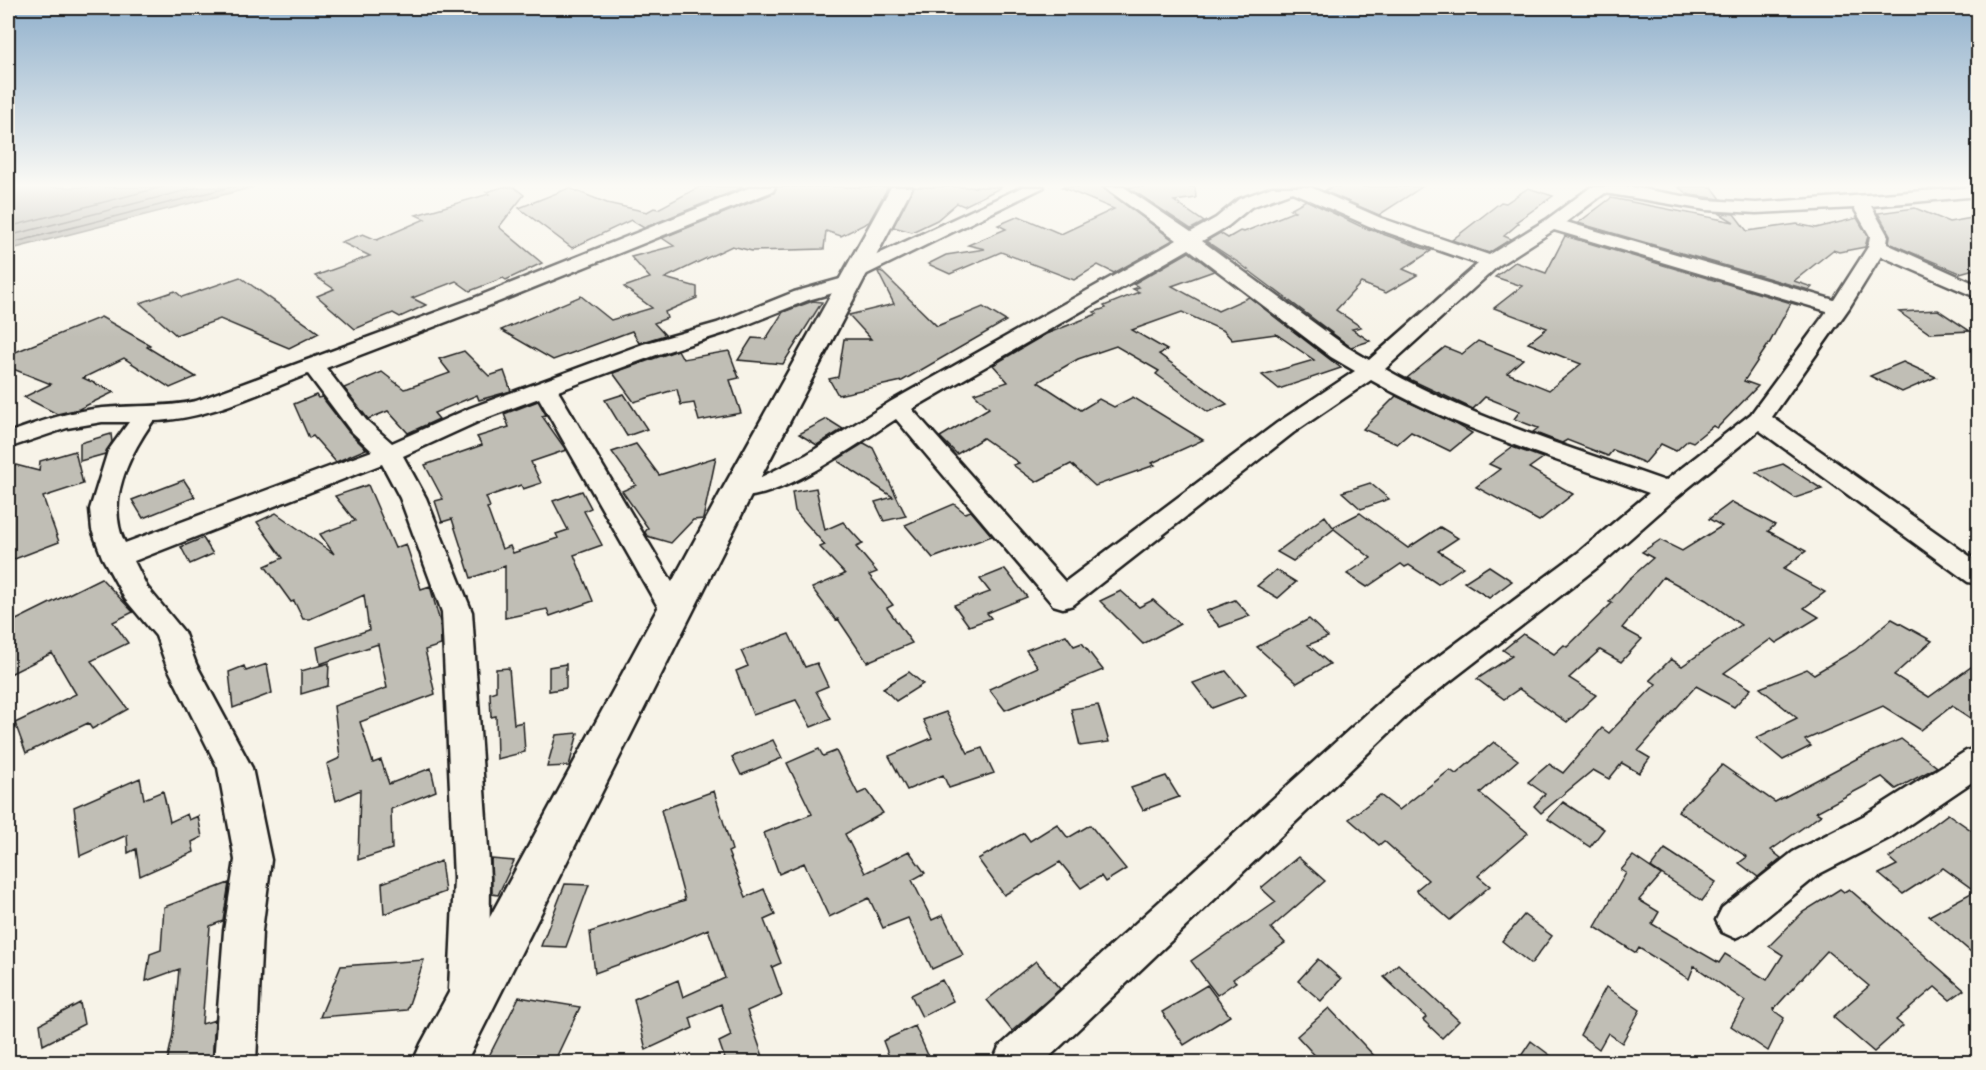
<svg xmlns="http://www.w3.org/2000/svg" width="1986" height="1070" font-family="Mali,sans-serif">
  <rect width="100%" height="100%" fill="#f7f3e8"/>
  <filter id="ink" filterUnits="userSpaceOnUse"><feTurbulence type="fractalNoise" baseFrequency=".0167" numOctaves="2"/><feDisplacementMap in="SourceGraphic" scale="12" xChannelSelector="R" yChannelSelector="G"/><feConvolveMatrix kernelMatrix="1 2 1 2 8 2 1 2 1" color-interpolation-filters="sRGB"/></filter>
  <g filter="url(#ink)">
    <path fill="#aca9a2" stroke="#72716c" stroke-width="1.5" d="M8 187H254L8 250Z"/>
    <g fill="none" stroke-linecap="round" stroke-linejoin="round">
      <path stroke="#565452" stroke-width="1.5" d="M8 227 162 187
        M8 236 199 187
        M8 244 230 187"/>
    </g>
    <path fill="#c0beb5" stroke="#1c1c1c" stroke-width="1.5" d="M503 187H514L524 195 499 227 542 263 506 280 503 278 470 291 456 281 412 298 426 305 400 317 393 313 355 329 317 296 334 289 315 276 370 256 341 242 363 234 377 240 425 219 416 215 489 194 486 192Z
      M699 187H744L644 228 631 220 572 248 519 208 569 188 607 203 647 212 654 208 658 209Z
      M777 187H888L869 222 841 236 826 231 824 249 752 251 732 246 665 278 697 287V298L665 312 667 318 654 323 665 335 639 343 632 331 553 360 501 330 581 296 611 320 652 308 624 287 650 278 631 257 674 246 662 238 774 193Z
      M914 187H1002L964 206 957 203 937 220 912 232 893 227Z
      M1061 187H1102L1173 240 1114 273 1098 265 1074 280 1001 252 950 274 928 264 946 255 985 249 968 245 1006 229 998 225 1019 216 1061 234 1114 209Z
      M1128 187H1195L1196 198 1174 201 1204 222 1191 229Z
      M1331 187H1422L1379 215 1324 191Z
      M1678 187H1712L1721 199 1690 195Z
      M1528 188 1553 196 1516 222 1519 223 1504 236 1511 239 1489 253 1452 240 1501 202 1506 203Z
      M1611 198 1734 222 1719 213 1734 214 1747 231 1797 224 1816 228 1857 218 1868 236 1865 247 1839 252 1833 250 1794 281 1812 287 1809 290 1578 223Z
      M1306 200 1360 226 1431 251 1403 269 1417 275 1412 278 1386 293 1361 283 1336 310 1361 327 1352 329 1370 341 1351 347 1348 345 1239 263 1206 241 1220 233 1228 238 1240 231 1244 232 1295 211 1290 209Z
      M1915 208 1949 222 1978 217V268L1960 273 1889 243 1890 235 1878 213Z
      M1565 236 1798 305 1791 303 1770 342 1744 381 1758 386 1717 428 1713 426 1693 442 1688 440 1676 451 1661 444 1645 463 1613 450 1608 456 1567 440 1562 443 1559 442 1533 432 1538 428 1514 419 1520 411 1485 397 1473 409 1407 378 1445 347 1462 354 1478 341 1523 359 1507 373 1549 390 1581 364 1528 343 1547 328 1494 308 1522 286 1495 277 1515 262 1546 273Z
      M1189 252 1214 271 1172 286 1218 311 1249 297 1341 368 1279 389 1262 375 1314 360 1276 334 1232 340 1224 331 1182 312 1132 330 1167 350 1159 354 1227 404 1208 412 1156 374 1159 371 1116 346 1078 359 1038 382 1081 410 1099 399 1114 407 1133 397 1203 440 1152 463 1155 465 1095 486 1071 464 1036 482 1013 465 1019 463 983 438 957 454 940 437 989 408 974 393 1008 382 993 365 1046 334 1097 314 1094 312 1106 308 1104 306 1139 292 1133 289 1139 287 1133 284Z
      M881 271 937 326 983 307 1006 321 902 381 838 395 829 379 838 377 844 339H871L849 315 894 304 878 272Z
      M240 277 319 333 289 348 220 319 176 335 140 303 175 291 182 297Z
      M813 301 822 302 783 364 738 360 752 338 766 339 783 312Z
      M1938 310 1970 331 1929 333 1899 312Z
      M101 317 150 345 147 347 196 377 170 388 124 358 83 378 114 392 79 409 57 414 24 397 51 384 8 367V355Z
      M678 350 683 359 729 351 739 378 730 380 741 413 699 421 694 403 681 405 677 389 634 402 613 373Z
      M464 351 489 376 504 371 511 391 479 400 477 395 434 413 439 419 408 433 388 411 368 419 344 388 382 372 404 389 408 388 450 373 439 359Z
      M1903 362 1936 377 1902 392 1870 376Z
      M624 394 647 429 627 436 605 400Z
      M316 395 318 398 322 397 348 431 366 449 336 462 313 436 309 438 294 404Z
      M1396 396 1456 424 1472 433 1450 451 1411 432 1397 444 1363 429Z
      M538 401 546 415 542 416 566 450 531 462 541 483 523 489 521 485 486 497 490 507 487 508 502 549 510 546 513 553 558 538 556 534 568 530 553 501 582 491 591 508 584 511 602 545 574 555 593 601 550 616 547 609 505 618V566L471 578 452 519 442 522 435 501 443 499 425 465 482 445 477 437 509 427 504 414Z
      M827 419 843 429 817 445 799 434Z
      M111 434 112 442 105 454 80 461V443Z
      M864 443 873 448 906 516 884 521 875 502 893 497 839 462 838 459Z
      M636 444 659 475 716 457 703 519 693 520 671 543 647 536 645 532 648 528 622 491 636 485 612 452Z
      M1512 447 1543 458 1529 468 1573 494 1539 521 1476 487 1500 469 1489 464Z
      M75 451 83 484 43 497 59 542 12 560 8 545V463L39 471 40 461Z
      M1783 464 1822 489 1795 498 1756 472Z
      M184 480 195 497 143 518 132 500Z
      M1370 483 1389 499 1361 509 1342 492Z
      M368 485 395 548 406 544 421 589 430 586 440 622 441 645 425 650 435 694 360 722 373 763 381 760 389 784 431 768 436 791 391 809 392 849 358 860 360 790 336 801 327 764 340 758 334 706 387 688 378 644 320 664 317 647 369 630 364 595 310 619H303L294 601 291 602 265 566 283 558 257 522 276 513 334 554 320 534 355 521 335 496Z
      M816 488 825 530 843 522 863 544 856 547 877 572 869 575 893 605 887 608 912 643 867 662 838 619 836 620 812 588 845 574 820 547 825 545 795 511 792 492Z
      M1732 502 1775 525 1768 531 1806 551 1783 569 1825 592 1804 608 1819 617 1776 643 1771 639 1724 673 1751 689 1734 707 1696 686 1638 751 1650 758 1639 773 1622 763 1609 779 1593 770 1541 813 1534 806 1545 794 1528 782 1549 764 1563 773 1602 728 1609 733 1656 684 1650 680 1671 659 1682 666 1741 625 1706 600 1663 577 1622 628 1642 639 1621 662 1600 650 1569 678 1596 695 1567 722 1519 689 1504 699 1477 679 1512 656 1503 650 1523 634 1554 654 1564 645 1567 647 1612 603 1609 602 1628 580 1653 558 1642 552 1660 540 1682 551 1722 526 1709 519Z
      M954 504 965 513 971 511 992 536 933 558 905 525Z
      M1360 513 1408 548 1440 527 1458 538 1438 551 1463 567 1438 584 1409 565 1405 567 1401 564 1367 587 1347 574 1371 558 1334 529 1293 561 1277 552 1325 516 1333 527Z
      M203 538 213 554 190 564 181 547Z
      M1489 566 1512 581 1489 598 1464 582Z
      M1005 569 1027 597 987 613 991 618 969 626 954 605 990 592 980 579Z
      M1276 570 1296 582 1278 598 1257 586Z
      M101 578 133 612 113 622 128 643 91 661 128 709 92 729 88 723 26 753 15 723 76 694 52 653 8 675V624Z
      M1121 591 1139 607 1153 600 1180 624 1143 644 1100 601Z
      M1235 600 1250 616 1220 627 1206 611Z
      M1309 619 1328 637 1308 645 1330 664 1297 683 1257 647Z
      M1892 619 1932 641 1894 675 1929 697 1978 662V723L1952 706 1921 730 1883 706 1805 740 1811 746 1783 760 1756 738 1797 718 1760 688 1807 669 1814 674 1855 650Z
      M789 634 805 667 817 663 828 686 816 691 831 719 811 727 796 700 753 715 736 671 748 666 741 651Z
      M1066 635 1074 646 1082 643 1103 670 1005 710 989 689 1038 667 1026 650Z
      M329 663 328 686 301 694V671Z
      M267 664 272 693 233 708 229 672 244 666 246 671Z
      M566 664V688L549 691V667Z
      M509 668 514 724 523 722 525 752 497 759 496 716 491 717 490 693 496 691V669Z
      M1226 671 1246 695 1212 708 1193 683Z
      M909 672 923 684 896 701 883 688Z
      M1098 705 1109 742 1080 746 1071 709Z
      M946 712 968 753 982 748 994 773 949 788 943 775 907 790 889 756 932 738 923 720Z
      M578 733 569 766 547 767 556 735Z
      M1901 739 1937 767 1896 789 1882 777 1816 812 1821 815 1771 850 1781 858 1758 877 1739 863 1747 857 1678 811 1722 765 1775 802 1858 758Z
      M773 740 782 758 741 775 732 757Z
      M1494 742 1518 760 1480 793 1528 833 1478 876 1490 886 1450 920 1416 890 1428 880 1384 841 1379 845 1349 819 1380 795 1399 810 1450 770 1456 774Z
      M819 749 823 756 836 751 858 794 867 790 883 813 845 834 865 873 909 851 925 873 912 880 932 920 943 915 963 955 932 969 908 918 883 928 869 898 829 917 804 863 779 874 764 833 812 814 787 763Z
      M1166 776 1179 797 1143 810 1131 788Z
      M140 778 144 799 163 791 170 822 187 814 189 820 198 816 202 837 192 842 194 852 140 876 136 849 128 853 127 835 80 856 74 807Z
      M714 791 732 850 728 852 746 897 764 889 775 915 764 920 781 963 772 967 782 995 747 1011 765 1062H726L719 1042 731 1036 721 1004 690 1018 693 1028 646 1050 634 999 678 980 683 997 725 978 708 929 664 948 595 973 590 932 685 900 661 810Z
      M1563 802 1604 829 1590 847 1548 819Z
      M1948 814 1978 835V958L1929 916 1975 891 1943 868 1903 894 1879 874 1897 865 1889 858Z
      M1057 824 1068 838 1090 825 1126 869 1105 882 1101 876 1081 888 1060 862 1004 895 978 859 1024 833 1030 841Z
      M1665 849 1716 882 1702 901 1651 867Z
      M1633 856 1661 875 1639 900 1659 912 1652 924 1719 963 1725 954 1767 980 1783 955 1769 946 1803 912 1840 889 1844 892 1849 889 1964 990 1950 1000 1935 987 1896 1020 1903 1026 1874 1052 1833 1017 1869 986 1827 951 1773 1010 1784 1018 1768 1051 1731 1026 1745 1001 1694 966 1689 979 1639 948 1636 953 1595 927 1626 873 1621 870Z
      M1298 857 1325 881 1271 928 1285 943 1233 979 1236 982 1217 995 1191 961 1276 902 1261 888Z
      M491 859 514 861 498 895 492 894Z
      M441 861 445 892 384 914 382 883Z
      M229 883 223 921 210 926 202 1024 215 1020 212 1062H167L173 1034 179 969 146 981 150 954 161 950 164 907Z
      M565 884 589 885 566 947 541 946Z
      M1524 915 1552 936 1531 964 1502 941Z
      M1318 959 1341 979 1321 1001 1298 981Z
      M424 960 407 1010 320 1017 341 966Z
      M1036 961 1060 989 1012 1031 987 1000Z
      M1398 964 1459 1021 1442 1038 1423 1020 1426 1017 1384 977Z
      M942 980 953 1001 922 1017 911 995Z
      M1207 985 1230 1016 1184 1045 1162 1012Z
      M1606 987 1640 1010 1622 1043 1608 1033 1599 1049 1580 1035Z
      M519 997 580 1007 554 1062H486Z
      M80 1003 84 1024 43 1045 40 1024Z
      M1329 1008 1380 1062H1321L1297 1036Z
      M915 1026 931 1062H891L883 1041Z
      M1531 1041 1559 1062H1517Z"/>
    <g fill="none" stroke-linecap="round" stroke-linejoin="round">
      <defs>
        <path id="minor" d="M751 187H775L773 191 483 308 326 368 366 420 392 443 470 408 643 344 717 323 794 292 851 276 861 282 858 286 808 300 731 331 659 354 558 391 691 614 686 621 676 624 666 621 539 398 486 418 403 456 426 498 472 612 490 878 489 989 483 1003 469 1009 455 1003 449 989 454 878 442 612 400 498 382 464 134 561 147 587 184 632 196 664 252 768 271 860 262 931 256 1062H214L224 931 235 860 218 768 166 664 156 636 125 599 102 557 92 530 90 509 108 451 129 422H102L67 428 8 448V433C39 422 69 411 103 408 135 405 164 408 196 401L469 300ZM308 374 350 430 372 451 125 543C105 503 129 455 153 421 206 420 259 393 308 374Z
          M1022 187H1044L865 275 858 277 848 271 851 267Z
          M1104 187H1124L1191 232 1216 218 1239 199 1272 187H1310L1381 218 1489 255 1546 220 1591 187H1631L1706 200 1756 203 1978 187V196L1871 206 1888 236 1887 244 1978 285V298L1881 256 1849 308 1772 417 1978 562V584L1968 582 1759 430 1677 497 1599 566 1414 709 1044 1062H993L999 1047 1392 691 1579 552 1649 493C1556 459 1458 430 1371 380L1293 433 1073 605 1063 608 1053 605 896 419C858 443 773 507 729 496L725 490 729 484 753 481 806 455 890 402 1177 240ZM1292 192 1369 226 1478 264 1369 360 1347 347 1202 241 1228 226 1251 207ZM1605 193 1706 210 1756 213 1854 208 1870 236 1868 247 1834 300 1566 222ZM1554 230 1827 311 1751 414 1665 481C1570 447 1473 419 1385 369L1498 266ZM1189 249 1331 357 1355 371 1277 423 1065 582 912 409Z
          M1978 747V778L1891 837 1819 874 1748 932 1735 938 1722 932 1716 920 1722 908 1793 852 1865 815 1966 751Z"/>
        <path id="highway" d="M891 187H912L754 490 466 1062H413L421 1044 722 490Z"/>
      </defs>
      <use href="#minor" stroke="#1c1c1c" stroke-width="5"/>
      <use href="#highway" stroke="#1c1c1c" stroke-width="5"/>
      <use href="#minor" fill="#f7f3e8" fill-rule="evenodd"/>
      <use href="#highway" fill="#f7f3e8" fill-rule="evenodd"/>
    </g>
  </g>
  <linearGradient id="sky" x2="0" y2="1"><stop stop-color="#90b0cc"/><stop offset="0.55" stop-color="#fbfaf5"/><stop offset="1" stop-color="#fbfaf5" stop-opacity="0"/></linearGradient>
  <rect width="1986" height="337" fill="url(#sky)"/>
  <rect width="1986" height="1070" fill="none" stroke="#f7f3e8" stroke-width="30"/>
  <rect x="15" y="15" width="1956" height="1040" fill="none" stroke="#1c1c1c" stroke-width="2" filter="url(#ink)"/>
</svg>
